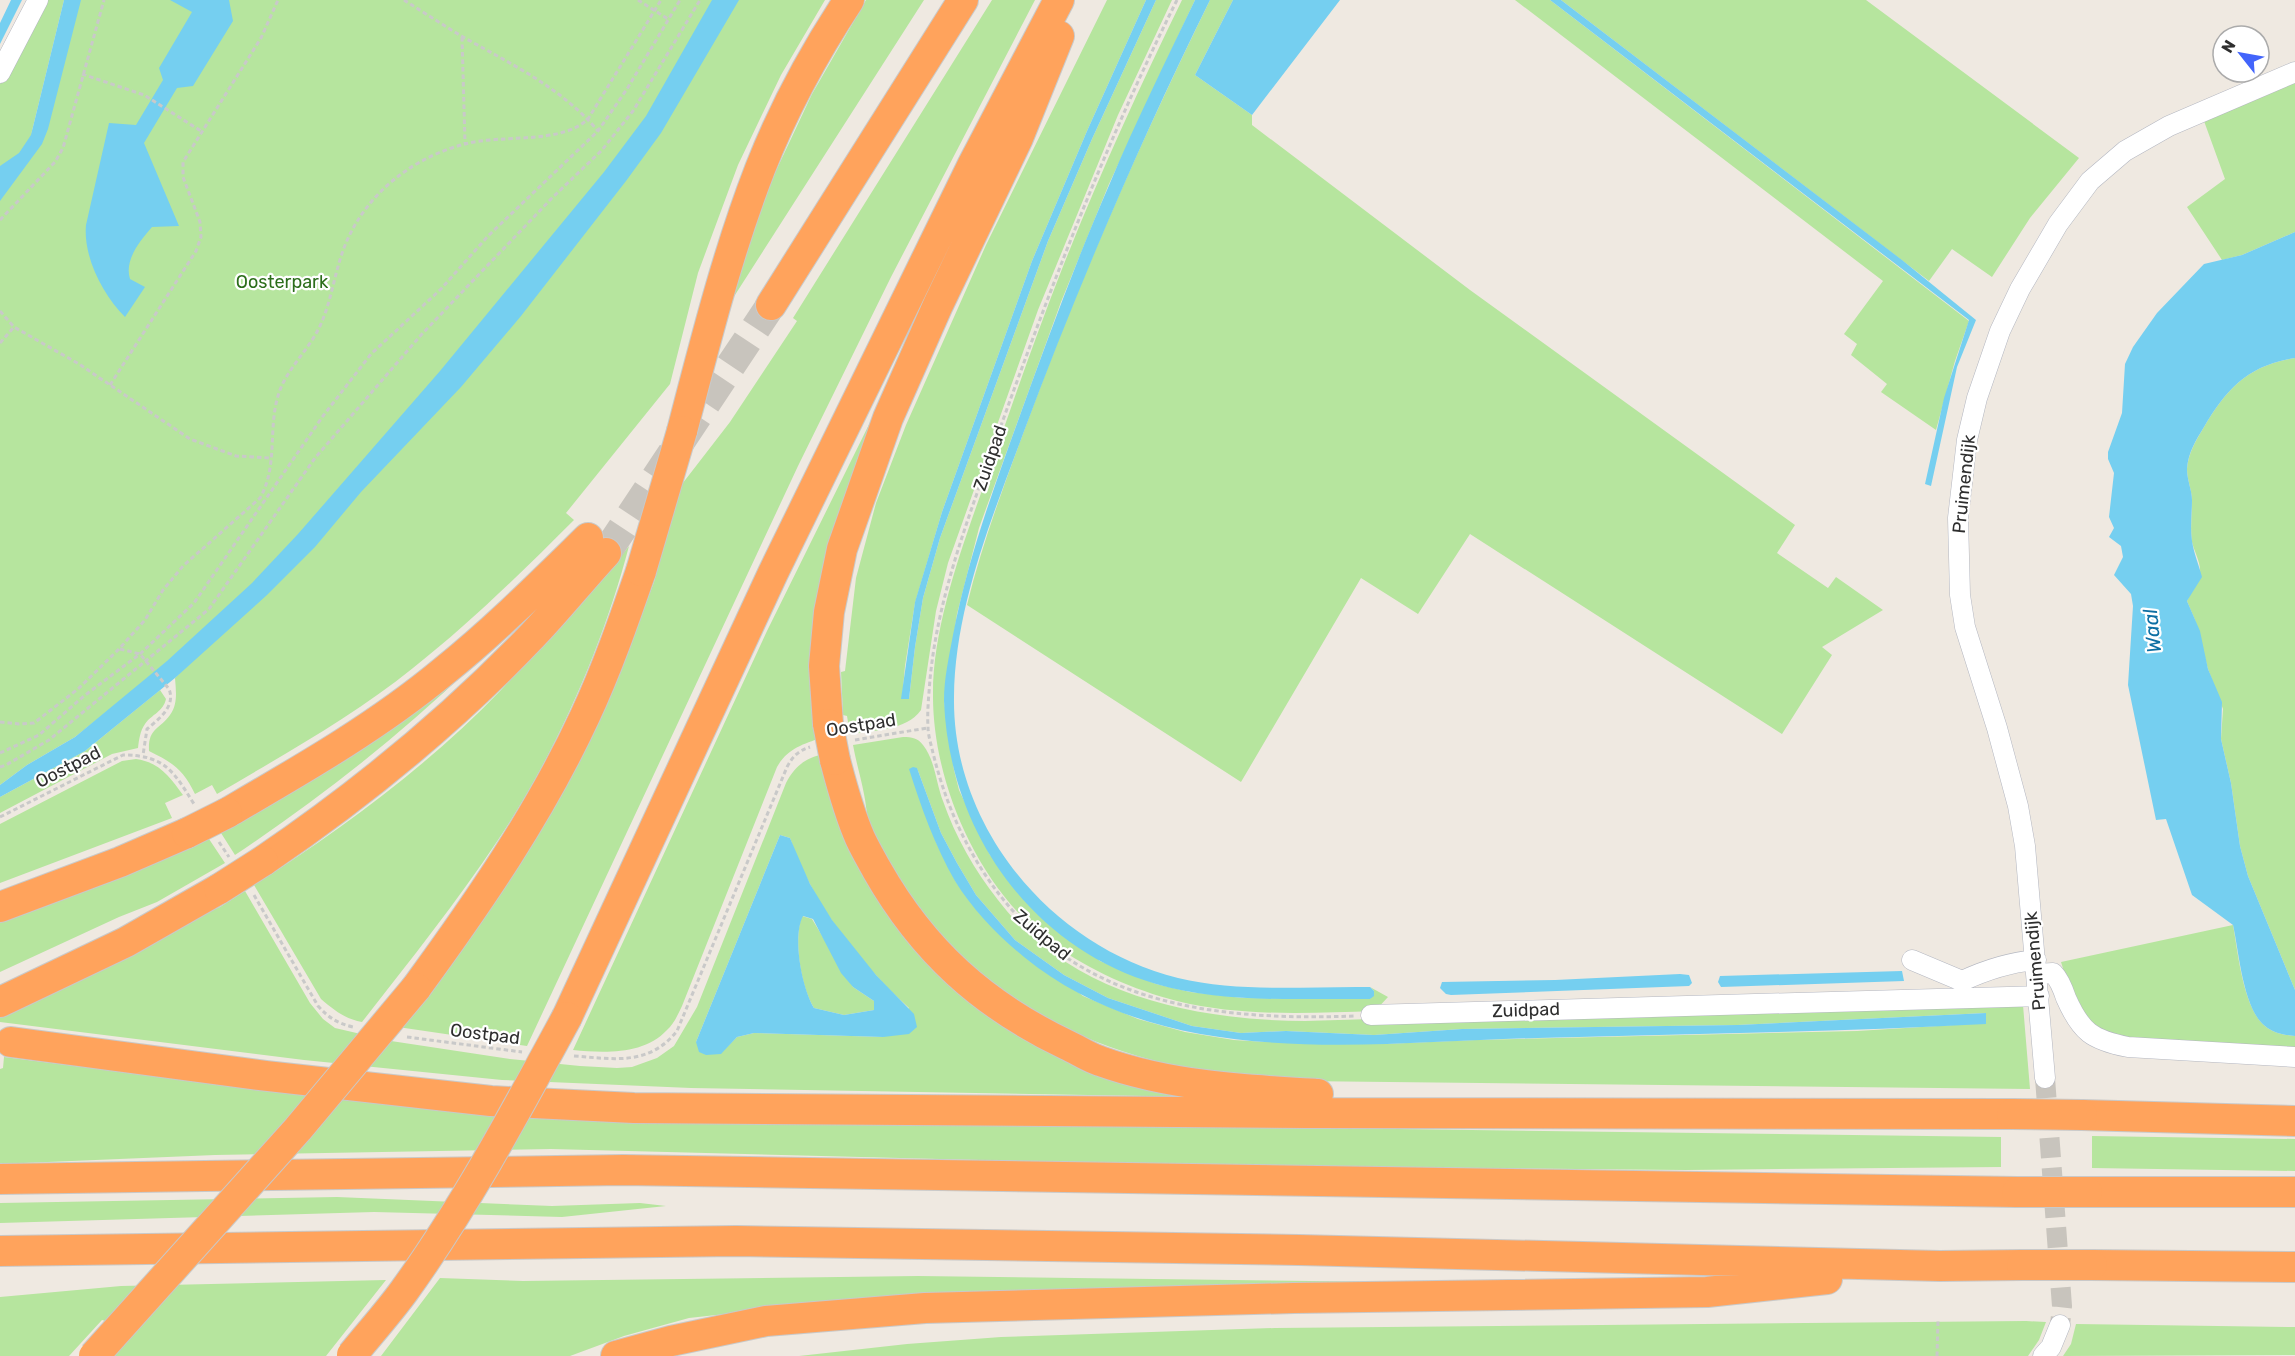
<svg xmlns="http://www.w3.org/2000/svg" width="2295" height="1356" font-family="Rubik,sans-serif">
  <rect width="100%" height="100%" fill="#efe9e1"/>
  <path fill="#b6e59e" fill-rule="evenodd" d="M44 0H64L31 135 75 0H825L781 75 738 165 698 273 670 384 566 513 574 520C522 572 470 623 413 668 352 717 283 755 217 794L212 785 195 794C183 769 173 763 149 751 148 728 159 730 170 715 178 704 176 691 175 678L186 666 95 721 75 737 27 765 0 785V84L23 44Z
    M866 0H924L726 309 766 192 812 94Z
    M992 0H1035L891 277 798 466 527 1046 391 1026 621 669 654 582 679 488 730 422 797 321 793 318Z
    M1107 0H1146L1087 131 1032 261 942 512 915 603 905 666 902 699H909L915 647 923 598 940 538 1048 241 1092 139 1156 0H1172L1118 115 1038 310 948 563 936 611 921 710C906 731 874 730 850 734L847 716 843 715 841 672 845 671 856 578 876 503 906 425 986 245Z
    M1182 0H1195L1109 184 1061 302 979 528 957 614 944 701 954 770 959 790 990 855 1100 961 1156 984 1190 992 1243 998 1370 999 1374 991 1370 987 1388 997 1375 1011C1309 1013 1242 1017 1177 1001 1134 990 1089 970 1053 944 979 890 932 783 933 693 933 621 966 536 990 468 1013 402 1036 335 1062 269 1098 178 1139 88 1182 0Z
    M1210 0H1233L1195 75 1252 115V125L1470 290 1795 525 1777 553 1828 588 1836 577 1883 610 1822 647 1832 655 1782 734 1470 534 1418 614 1361 578 1241 782 967 605C983 539 1008 475 1031 412 1083 271 1144 135 1210 0Z
    M1515 0H1550L1969 321 1955 361 1936 430 1881 392 1887 384 1851 355 1857 344 1844 334 1883 281Z
    M1561 0H1866L2079 158 2030 218 1992 277 1952 249 1929 281Z
    M2295 82V232L2242 255 2222 260 2187 207 2225 179 2204 121Z
    M2295 358V990L2248 876 2240 846 2231 783 2221 739 2223 709 2208 669 2195 620 2187 601C2191 591 2199 585 2200 572 2201 563 2194 551 2192 542 2190 528 2192 514 2192 501 2192 490 2187 480 2187 469 2188 454 2196 440 2204 427 2227 388 2249 365 2295 358Z
    M890 382 866 445 821 738C803 744 787 749 777 767L682 1006C678 1014 674 1024 667 1030 644 1055 604 1053 573 1050L767 631Z
    M629 546C603 646 555 755 498 840 456 903 409 962 362 1022 345 1019 334 1010 321 999L254 885C342 829 429 765 501 690 520 670 537 649 556 628 580 601 607 575 629 546Z
    M471 667C398 737 319 799 235 855L221 833Z
    M160 690 166 699C163 712 152 714 145 724 140 731 139 740 138 748L112 754 0 813V797L85 751Z
    M903 737C912 737 918 738 923 745 935 760 936 783 943 801 955 836 975 871 998 900 1071 995 1192 1020 1305 1021L2006 1000 2023 1005 2030 1089 1298 1081C1150 1075 1010 1030 919 907 899 881 881 852 869 821 866 812 866 803 864 794 861 778 856 762 853 745ZM917 768 941 833 957 863 976 895 1015 940 1064 975 1108 998 1192 1026 1241 1033 1286 1031 1374 1035 1462 1029 1737 1025 1986 1013V1023L1857 1031 1476 1040 1384 1044 1266 1042 1234 1040 1185 1032 1138 1019 1083 996 980 914 956 882 936 842 930 825Z
    M824 754 938 969 1203 1097 691 1088 502 1080 304 1060 0 1022V1012L175 926 220 907 245 891 310 1003 323 1019 335 1028 391 1041 510 1059 580 1066 617 1068 632 1067 657 1058 674 1046 697 1007 786 783C795 766 805 758 824 754ZM780 835 790 838C813 905 858 961 909 1008L883 1037 754 1033 737 1037 720 1054 696 1042Z
    M136 759C159 762 170 777 183 795L165 803 172 818 0 883V824L122 761Z
    M209 839 225 863 157 902 119 917 0 972V921C70 894 142 872 209 839Z
    M802 916 812 919 853 987 874 1001V1010L844 1015 814 1008C801 987 793 939 802 916Z
    M2233 925C2238 952 2243 1008 2265 1026 2273 1033 2284 1035 2295 1036V1051L2141 1041 2106 1033 2088 1020 2067 981 2061 962Z
    M4 1057 147 1075 871 1122 2001 1137V1167L1686 1170 1364 1167 1056 1162 551 1149 215 1155 0 1164V1069L3 1068Z
    M2092 1136 2295 1139V1171L2092 1168Z
    M337 1197 552 1206 640 1203 666 1206 562 1217 374 1212 0 1223V1203Z
    M918 1276 1469 1283 807 1305 689 1318 624 1336 570 1356H381L440 1278 523 1281Z
    M386 1280 326 1356H104L128 1327 102 1320 69 1356H0V1297L121 1286Z
    M2026 1321 2046 1322 2039 1340 2028 1356H799L907 1344 1001 1337 1275 1328Z
    M2076 1324 2295 1327V1355L2063 1356 2071 1344Z"/>
  <path fill="#75cff0" fill-rule="evenodd" d="M11 0H22L0 44V23Z
    M64 0H81L48 129 42 144 0 201V166L19 153 31 135Z
    M170 0H229L233 21 193 86 177 88 144 143 179 226 152 227C140 241 124 260 130 279L145 287 125 317C103 295 83 257 86 225L109 123 136 125 163 80 159 68 192 12Z
    M712 0H739L661 133 626 181 521 316 461 387 361 492 315 547 267 595 175 678 85 751 0 797V785L27 765 75 737 167 661 252 583 298 534 440 371 604 172 646 116Z
    M1146 0H1156L1092 139 1048 241 940 538 923 598 915 647 909 699H901L915 602 942 512 1032 261 1087 131Z
    M1195 0H1210C1140 142 1078 286 1023 434 992 518 955 606 954 697 952 828 1052 947 1178 978 1240 993 1307 986 1370 987L1374 991V996L1370 999C1299 998 1224 1004 1156 984 1030 947 949 830 944 701 944 678 949 657 953 635 965 572 985 513 1006 454 1039 363 1071 272 1110 183 1136 121 1166 61 1195 0Z
    M1233 0H1340L1252 115 1195 75Z
    M1550 0H1561L1902 260 1976 320 1957 367 1931 486 1925 484 1944 398 1969 320Z
    M2295 232V358C2249 365 2227 388 2204 427 2196 440 2188 453 2187 469 2187 480 2192 490 2192 500 2192 514 2190 527 2192 541 2194 554 2199 565 2202 577L2187 601 2200 631 2208 669 2222 702 2221 739 2231 783 2240 846 2248 876 2295 990V1036C2284 1035 2273 1033 2265 1026 2243 1009 2239 952 2233 925L2192 895 2166 819 2156 820 2128 685 2133 606 2131 594 2114 575 2123 557 2121 546 2109 537 2114 528 2109 517 2114 473 2108 459V452L2122 413 2125 364 2133 347 2157 313 2204 264 2242 255Z
    M913 767 917 768 941 833 957 863 976 895 1015 940 1064 975 1108 998 1192 1026 1241 1033 1286 1031 1374 1035 1462 1029 1737 1025 1986 1013V1024C1837 1032 1687 1034 1538 1038 1367 1042 1167 1073 1024 957 998 936 973 910 955 881 935 846 921 807 909 769Z
    M780 835 790 838 810 884 832 920 876 975 914 1014 917 1027 909 1034 883 1037 754 1033 737 1037 721 1054 706 1055 699 1052 696 1042ZM803 916 813 919 841 973 853 987 874 1001V1010L844 1015 814 1008C802 988 792 937 803 916Z
    M1902 971 1904 981 1721 987 1718 982 1720 976Z
    M1680 974 1689 975 1692 983 1689 986 1451 995 1446 994 1440 988 1442 982 1555 980Z"/>
  <g fill="none" stroke-linecap="round" stroke-linejoin="round">
    <path stroke="#c8c4bd" stroke-width="20" stroke-dasharray="20 10" stroke-linecap="butt" d="M2045 1078 2062 1306 2060 1325"/>
    <path stroke="#c8c4bd" stroke-width="30" stroke-dasharray="30 15" stroke-linecap="butt" d="M606 553 771 305"/>
    <defs>
      <path id="minor" d="M0 73 38 0
        M1912 960 1962 981C1986 970 2009 962 2036 960
        M2037 974 2053 973C2059 979 2063 989 2066 998 2081 1032 2092 1040 2128 1047L2295 1057
        M1371 1015 2039 996
        M2045 1078 2025 846 2018 806 1997 728 1965 627 1960 595 1958 518 1967 440 1977 398 2000 331 2020 289 2058 224 2090 181 2125 151 2169 126 2295 72
        M2043 1356 2051 1347 2060 1325"/>
      <path id="highway" d="M771 305 963 0
        M682 431C705 343 727 254 760 169 783 110 814 53 849 0
        M828 724 824 666 829 612 842 549 888 418 938 305 1018 138 1059 36
        M835 760C842 787 849 813 860 838 865 849 871 859 877 870 923 951 983 1005 1067 1045 1078 1050 1088 1057 1100 1061 1169 1086 1246 1090 1318 1094
        M227 813C301 770 378 726 444 671 495 630 541 584 588 538
        M263 861C360 795 452 720 533 635 558 609 581 580 606 553
        M0 907 120 862 187 833
        M416 988C479 902 540 813 585 716 607 669 624 620 641 571
        M0 1002 126 942 219 889
        M567 1017 773 573 972 166 1059 0
        M11 1042 267 1076 491 1101 634 1108 1308 1113 2012 1114
        M2082 1115 2295 1121
        M0 1179 623 1170 2017 1192
        M2087 1192H2295
        M0 1251 736 1241 1299 1250 1940 1266 2022 1265
        M2092 1265 2295 1267
        M616 1356 671 1341 766 1321 925 1308 1294 1298 1707 1292 1827 1279"/>
    </defs>
    <use href="#minor" stroke="#b4b7c1" stroke-width="21"/>
    <use href="#highway" stroke="#c9c9c9" stroke-width="32"/>
    <path stroke="#c9c9c9" stroke-width="3" stroke-dasharray="4.5 3" stroke-linecap="butt" d="M404 0C423 12 443 25 463 37 511 64 562 88 598 131
      M638 0 668 19
      M1177 0C1105 144 1048 294 994 445 967 522 938 597 930 679 929 694 927 711 928 727 928 735 931 744 933 753 941 785 951 813 966 842 1047 998 1193 1022 1354 1016
      M462 37 465 143
      M82 74 144 95 201 131
      M0 220 55 162 63 148 104 0
      M0 311 14 327 79 364 190 439 236 456 271 458
      M0 343 14 327
      M110 385 196 251 201 237 200 222 183 177V162L261 38 278 0
      M120 649 140 654 169 689C176 706 159 719 147 729L143 755
      M0 722 19 724 34 723 78 689 119 649 145 620 163 590 183 566 260 498C278 467 268 429 278 396 285 371 306 353 318 330 332 303 334 271 346 243 358 214 380 188 407 170 423 159 445 149 465 144 500 134 561 145 588 119L661 0
      M855 740 927 728
      M0 753 39 735 84 696 140 654 194 603 323 416 371 354 441 289 488 236 598 131 627 89 680 0
      M0 767 6 765 49 740 209 609 315 458 421 335 552 198 602 150 633 111 700 0
      M0 817 123 755C165 755 174 772 194 804
      M219 842 229 857
      M254 895 318 1006C329 1018 337 1023 353 1027
      M407 1037 522 1052
      M574 1056C614 1059 649 1066 677 1031L787 767C793 756 798 751 810 747
      M1937 1356 1938 1321"/>
    <use href="#minor" stroke="#fff" stroke-width="20"/>
    <use href="#highway" stroke="#ffa35c" stroke-width="30"/>
    <defs>
      <path id="highway-bridge" d="M641 571 682 431
        M828 724 835 760
        M187 833 227 813
        M219 889 263 861
        M2012 1114 2082 1115
        M2017 1192H2087
        M2022 1265H2092
        M352 1355C369 1334 388 1313 404 1291 466 1205 516 1111 567 1017
        M94 1356 298 1129 416 988"/>
    </defs>
    <use href="#highway-bridge" stroke="#c9c9c9" stroke-width="32" stroke-linecap="butt"/>
    <use href="#highway-bridge" stroke="#ffa35c" stroke-width="30"/>
  </g>
  <g text-anchor="middle" dominant-baseline="central" stroke-width="4.5" stroke-linejoin="round" paint-order="stroke">
    <g font-size="18" fill="#2c6e1b" stroke="#fff">
      <text x="282" y="282">Oosterpark</text>
    </g>
    <g font-size="18" fill="#2e2e2e" stroke="#fff">
      <text transform="translate(990 458) rotate(-71)">Zuidpad</text>
      <text transform="translate(1964 484) rotate(-84)">Pruimendijk</text>
      <text transform="translate(861 725) rotate(-9)">Oostpad</text>
      <text transform="translate(68 767) rotate(-27)">Oostpad</text>
      <text transform="translate(1042 935) rotate(40)">Zuidpad</text>
      <text transform="translate(2035 961) rotate(-95)">Pruimendijk</text>
      <text transform="translate(1526 1010) rotate(-2)">Zuidpad</text>
      <text transform="translate(485 1034) rotate(7)">Oostpad</text>
    </g>
    <g font-size="20" font-style="italic" fill="#0d6fa3" stroke="#fff">
      <text transform="translate(2152 631) rotate(-96)">Waal</text>
    </g>
  </g>
  <g transform="translate(2241 54) rotate(301)"><circle r="28" fill="#ffffff" stroke="#ababab" stroke-width="1.5"/>
  <path d="M0-4.5L10 22L0 15L-10 22Z" fill="#4264fb"/>
  <text y="-9" font-size="16" font-weight="bold" text-anchor="middle" fill="#2e2e2e">N</text>
  </g>
</svg>
